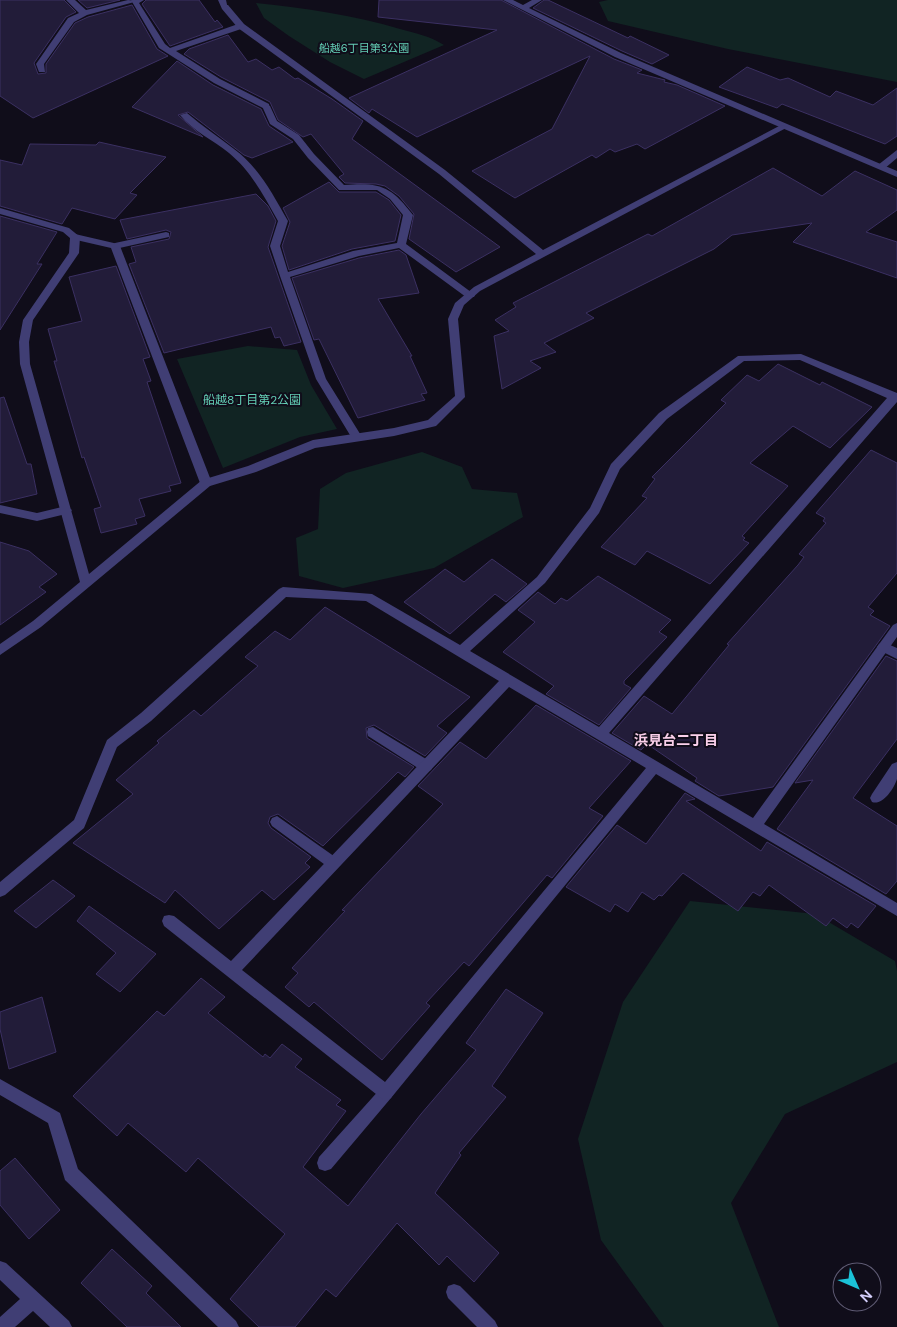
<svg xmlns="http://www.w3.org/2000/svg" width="897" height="1327" font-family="'DM Sans','Noto Sans JP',sans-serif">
  <rect width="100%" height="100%" fill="#100d1a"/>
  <path fill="#112423" d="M608 0H897V82L728 49 608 21 599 2Z
    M256 3C305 8 353 15 400 29 415 33 430 36 444 45L364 79 330 62 289 36 264 18Z
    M248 346 297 350 311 385 337 429 300 437 223 468 177 359Z
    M422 452 462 467 472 489 517 493 523 517 434 568 343 588 299 576 296 538 318 529 320 489 346 473Z
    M690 901 815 914 895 961 897 971V1062L785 1114 731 1203 779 1327H664L601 1240 578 1139 623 1002Z"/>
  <path fill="#221c39" stroke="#3b3062" d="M0 0H64L76 12 66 17 34 63 38 74 46 73V64L75 23 88 17 132 5 157 49 168 56 33 118 0 96Z
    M78 0H120L87 8Z
    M146 0H199L215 22 217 20 223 27 170 46 142 4Z
    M379 0H501L614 59 642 70 637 73 665 80 664 82 677 85 725 106 645 149 637 144 615 152 610 149 596 158 592 155 515 198 472 171 552 129 590 56 417 137 372 109 369 113 349 98 497 30 378 17Z
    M544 0H548L628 38 630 36 669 55 652 64 622 51 533 8Z
    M228 35 248 62 256 59 272 70 279 67 295 79 298 78 332 99 363 121 352 139 500 247 456 272 409 239 414 214 399 196 385 186 376 184 345 183 339 177 344 174 311 134 303 137 278 120 270 102 221 77 184 54 189 49Z
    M177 61 213 85 261 109 269 126 293 142 252 158 244 155 188 112 178 115 203 137 132 107Z
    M747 67 780 80 788 78 830 97 836 91 873 105 897 88V136L885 144 782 104 777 108 719 87Z
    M99 142 166 157 130 193 137 195 115 219 72 208 62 224 0 206V160L22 165 30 144 96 145Z
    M773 168 822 196 855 171 897 190V210L866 232 897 242V278L793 242 812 223 732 235 714 249 586 313 594 318 544 343 556 352 530 361 541 368 502 389 494 336 509 331 495 320 516 307 513 303 648 234 652 236Z
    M329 182 339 192H376L389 200 401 215 395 241 352 249 289 270 282 246 290 222 283 208Z
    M256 194 268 206 276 221 268 247 301 342 284 346 280 337 275 338 271 327 164 353 129 264 136 262 131 247 169 239 171 232 166 230 127 239 120 220Z
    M0 216 57 232 37 264H42L0 330Z
    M399 250 406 255 419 293 378 299 412 356H410L427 393 421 394 425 400 358 418 319 339 314 340 292 278 359 258Z
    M116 266 150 357 143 359 151 381 147 382 181 483 169 486 171 491 139 499 145 516 135 519 137 524 101 533 94 509 101 507 84 457 82 458 54 361H57L48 329 82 321 69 277Z
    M778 364 820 385 822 382 872 407 830 448 793 426 750 463 788 486 742 536 745 538 743 540 749 543 710 584 647 551 635 565 601 547 647 498 642 496 655 479 652 477 726 403 721 400 747 375 759 381Z
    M4 397 27 464H31L37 494 0 503V398Z
    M871 450 897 463V573L868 607 874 611 870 615 890 626 773 787 719 796 695 781 697 778 647 744 641 750 612 733 644 696 672 714 729 645 727 644 798 565 804 557 799 554 826 523 823 521 825 518 816 513Z
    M0 542 29 551 57 574 39 587 46 592 0 625Z
    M492 559 527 584 506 602 495 594 450 634 404 602 445 569 464 582Z
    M598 576 671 620 659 632 667 637 624 681V684L631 688 599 725 546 694 554 686 503 652 535 622 518 610 538 592 555 604 561 598 567 601Z
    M325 607 470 697 437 726 447 733 425 756 374 725 366 728 367 738 414 767 405 777 398 772 323 846 278 814 270 817 268 823 271 828 311 857 305 863 310 867 274 900 262 890 219 929 175 890 165 903 73 843 133 794 116 780 159 743 157 741 194 710 201 716 258 666 245 657 275 631 290 640Z
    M886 656 897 661V739L853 798 897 826V881L886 894 777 829 813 780 795 783Z
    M536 705 631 761 589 808 603 816 552 878 547 875 469 966 464 962 426 1003 430 1006 382 1060 314 1002 309 1007 285 987 298 973 292 968 345 911 342 910 443 804 418 786 460 742 486 759Z
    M685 793 695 799 686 801 761 851 767 842 876 906 858 928 851 923 847 928 833 918 826 926 769 885 760 896 753 892 738 911 683 873 662 896 659 895 654 900 642 892 628 912 615 904 610 912 566 887 617 825 646 844Z
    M53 880 75 896 36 928 14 911Z
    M89 906 156 954 120 992 96 974 116 953 77 921Z
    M201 978 225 997 208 1013 263 1057 265 1054 270 1058 282 1044 302 1059 295 1067 341 1100 336 1105 346 1111 303 1167 348 1206 421 1114 476 1050 466 1043 506 989 543 1013 492 1086 506 1097 459 1153 461 1155 435 1193 499 1253 474 1282 447 1256 439 1265 397 1223 336 1297 326 1289 295 1327H259L230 1299 285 1234 198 1158 186 1172 128 1123 117 1136 73 1096 157 1011 164 1016Z
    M42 997 56 1052 9 1069 0 1029V1012Z
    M15 1158 60 1210 29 1239 0 1205V1171Z
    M112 1249 152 1286 146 1293 181 1327H127L81 1283Z"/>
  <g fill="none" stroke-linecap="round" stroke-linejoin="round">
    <path fill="#403e74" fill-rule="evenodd" d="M66 0H75L86 10 128 0 138 1 87 15 74 22 44 64 45 72H39L36 64 68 18 79 13Z
      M266 103 270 106 277 121 299 135 314 154 344 185C380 182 391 186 413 215L406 244 475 295 474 297H466L399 248 359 256 290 277 326 379 362 437 357 441 353 440 316 379 280 276 270 246 278 221C264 196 251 171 229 153 213 140 193 131 180 115L187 113C202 126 219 137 234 149 259 167 273 195 288 221L280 246 288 272 353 251 397 243 403 215 390 199 377 190H339L308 158 293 139 270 124 262 106Z
      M897 150V158L884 169H878V165Z
      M166 232 169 233V237L115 249 110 246 115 243Z
      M883 642 897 648V659L879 650 877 647 879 644Z
      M373 727 431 762 433 766 431 770 426 772 421 770 368 736 367 732 368 728Z
      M897 762C897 767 897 775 897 779 894 789 882 806 872 802L870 798 872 794 892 764Z
      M277 816 338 859 340 863 338 867 333 869 328 867 272 826 270 822 272 818Z
      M386 1085 391 1088 394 1093 391 1098 331 1169 325 1171 319 1169 317 1163 319 1157 381 1088Z"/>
    <path fill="#403e74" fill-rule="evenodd" d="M131 0H144L139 3 165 44 170 48 238 24H244V28L176 51 220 79 269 104V108H263L214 83 159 48Z
      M218 0H226L228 9H222Z
      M503 0H513L523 5 532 0H542L529 8 621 53 897 171V177L615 57Z
      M75 234 118 244 120 246 212 483 210 486H202L200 483 111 248 72 239V235Z
      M801 354 897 393V402L609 733 753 818 893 625 897 623V637L764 824 897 903V916L656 774 391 1098 386 1101 381 1098 164 926 162 921 164 916 169 915 174 916 231 961 499 681 366 601 286 597 151 721 117 747 84 828 5 895 0 897V882L74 820 107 740 141 713 279 589 283 587 372 594 460 645 537 577 590 508 611 464 659 413 738 356ZM800 360 887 398 599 727 470 651 545 583 599 513 620 469 667 419 744 361ZM509 687 646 768 385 1082 242 970Z
      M0 505 37 513 66 506 72 510 70 513 37 521 0 513Z
      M0 1079 60 1113 78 1169 236 1321 239 1327H218L65 1180 48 1123 0 1095Z
      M0 1261 6 1263 69 1321 72 1327H50L33 1311 15 1327H0V1317L20 1299 0 1280Z
      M454 1284 460 1286 495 1321 498 1327H477L448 1298 446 1292 448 1286Z"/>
    <path fill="#403e74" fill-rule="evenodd" d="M222 5H228L244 24 445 170 543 250 781 125 788 127 480 291 464 305 458 319 465 397 436 426 394 436 315 448 256 472 210 486 41 627 0 655V644L33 621 80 582 20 364 19 342 23 320 69 253 70 238 63 232 0 214V208L69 228 80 237 79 253 33 320 29 342 30 364 89 574 202 480 248 466 313 440 394 428 428 420 455 396 448 319 455 303 474 287 536 254 439 174 238 28 222 9Z"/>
  </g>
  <g text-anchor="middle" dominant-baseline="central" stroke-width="4" stroke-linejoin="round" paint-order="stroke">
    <g font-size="11" fill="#63ceb5" stroke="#100d1a">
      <text x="364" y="48">船越6丁目第3公園</text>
    </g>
    <g font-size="12" fill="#63ceb5" stroke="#100d1a">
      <text x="252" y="400">船越8丁目第2公園</text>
    </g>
    <g font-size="14" font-weight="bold" fill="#f9cfe9" stroke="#100d1a">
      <text x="676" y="740">浜見台二丁目</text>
    </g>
  </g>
  <g transform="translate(857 1287) rotate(135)"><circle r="24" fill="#100d1a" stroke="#5e5a73"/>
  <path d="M0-4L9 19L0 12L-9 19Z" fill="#1bc2d7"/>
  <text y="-8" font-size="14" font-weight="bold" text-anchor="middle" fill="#d2cdf9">N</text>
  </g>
</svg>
